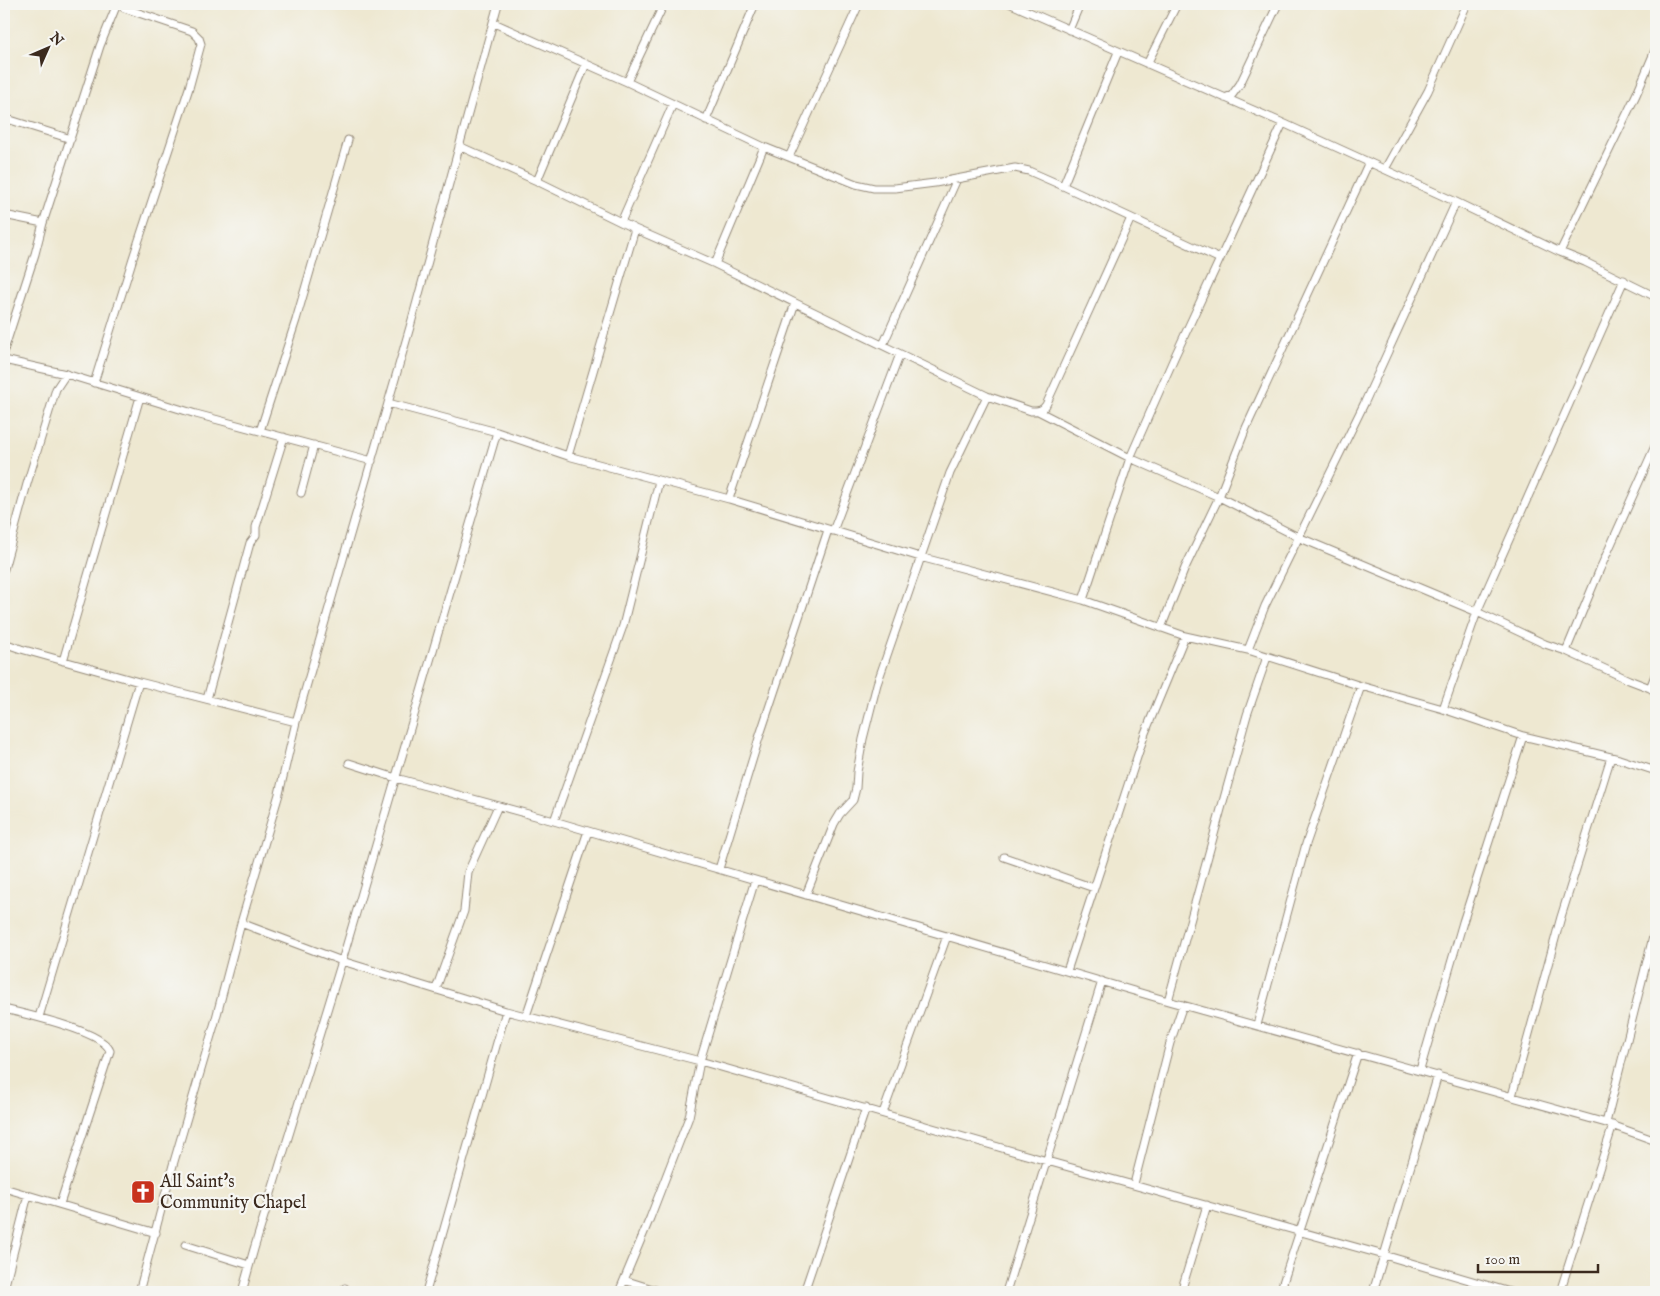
<svg xmlns="http://www.w3.org/2000/svg" width="1660" height="1296" font-family="'IM FELL English',serif">
  <rect width="100%" height="100%" fill="#f6f6f2"/>
  <filter id="ink" filterUnits="userSpaceOnUse"><feTurbulence type="fractalNoise" baseFrequency=".02" numOctaves="2"/><feDisplacementMap in="SourceGraphic" scale="10" xChannelSelector="R" yChannelSelector="G"/><feConvolveMatrix kernelMatrix="1 2 1 2 8 2 1 2 1" color-interpolation-filters="sRGB"/></filter>
  <filter id="wash" filterUnits="userSpaceOnUse"><feTurbulence type="fractalNoise" baseFrequency=".0096" numOctaves="4" result="noise"/><feDisplacementMap in="SourceGraphic" scale="20" xChannelSelector="R" yChannelSelector="G"/><feGaussianBlur stdDeviation="1.12" result="paint"/><feColorMatrix in="noise" values="0 0 0 0 0 0 0 0 0 0 0 0 0 0 0 0 0 1.4 0 .05"/><feComposite in="paint" operator="in"/></filter>
  <g filter="url(#wash)">
    <rect width="100%" height="100%" fill="#eee8d1"/>
  </g>
  <g filter="url(#ink)">
    <g fill="none" stroke-linecap="round" stroke-linejoin="round">
      <defs>
        <path id="street" d="M1011 4 1283 123 1456 202 1560 252 1585 262 1656 297
          M494 23 627 82 764 147 856 184 874 188H895L935 183 1015 168 1029 171 1063 186 1220 259
          M1069 30 1080 4
          M1147 64 1177 4
          M627 82 664 4
          M1225 98 1232 95 1240 84 1278 4
          M4 118 71 139
          M706 120 755 4
          M459 146 537 181 635 229 715 264 987 396 1031 411C1038 411 1042 411 1046 405L1131 218
          M789 157 859 4
          M1385 169 1428 91 1467 4
          M537 181 586 64
          M1063 186 1118 52
          M4 215 43 223
          M621 222 673 104
          M1560 252 1636 95 1656 48
          M715 264 764 147
          M883 345 957 179
          M4 350 35 254 43 223 100 46 117 4
          M4 360 66 374 196 414 372 461
          M94 383 133 258 189 88 201 44 199 38 192 31 124 8 121 4
          M388 403 497 432 568 456 729 499 920 557 1083 600 1185 636 1248 650 1361 686 1443 709 1523 736 1619 759 1656 771
          M1038 411 1130 458 1219 497 1298 537 1477 612 1545 644 1566 651
          M260 431 296 320 348 140
          M497 432 342 961 506 1011 700 1061 1047 1161 1384 1255 1510 1292
          M1656 444 1600 569 1566 651 1629 680 1650 688 1656 692
          M568 456 635 229
          M301 493 314 445
          M729 499 795 303
          M833 531 900 354
          M4 569 27 484 56 389 66 374
          M1083 600 1130 458 1174 358 1283 123
          M1161 628 1185 568 1219 497 1246 428 1369 162
          M4 643 21 649 139 682 296 722
          M1248 650 1265 606 1364 404 1456 202
          M63 661 140 397
          M1650 688 1656 673
          M207 699 250 543 256 535V527L284 437
          M1443 709 1477 612 1624 280
          M349 763 396 778 554 821 1168 1001 1606 1123 1656 1141
          M554 821 623 626 659 481
          M1004 857 1094 888
          M719 869 759 738 828 530
          M806 895 834 824 840 814 853 800 856 788 857 772 863 739 877 684 950 473 987 396
          M241 923 342 961 254 1249 242 1292
          M1067 971 1145 733 1185 636
          M436 989 464 911 468 872 498 806
          M1168 1001 1247 715 1267 657
          M4 1009C25 1014 103 1031 110 1051L60 1204
          M526 1016 588 831
          M39 1017 139 682
          M1257 1025 1306 844 1361 686
          M1420 1070 1463 922 1523 736
          M1512 1096 1561 917 1611 757
          M883 1113 947 936
          M1606 1123 1656 925
          M1134 1184 1170 1043 1183 1005
          M4 1188 156 1233
          M185 1245 249 1265
          M624 1280 662 1292
          M4 1289 28 1195
          M139 1292 173 1165 215 1022 241 923 279 794 296 722 410 327 498 4
          M343 1292 345 1288
          M426 1292 506 1011
          M619 1292 650 1218 689 1117 700 1061 755 880
          M804 1292 866 1108
          M1006 1292 1102 981
          M1181 1292 1207 1205
          M1280 1292 1358 1053
          M1373 1292 1438 1075
          M1560 1292 1613 1125"/>
      </defs>
      <use href="#street" stroke="#948978" stroke-width="9"/>
      <use href="#street" stroke="#fff" stroke-width="7"/>
    </g>
  </g>
  <defs>
    <symbol id="church-square" viewBox="-11 -11 22 22"><rect x="-9" y="-9" width="18" height="18" rx="4" fill="#c8321e" stroke="#f6f6f2"/><path d="M-1.2-6h2.4v3.5h3.3v2.4h-3.3V6h-2.4V-.1h-3.3v-2.4h3.3Z" fill="#fff"/></symbol>
  </defs>
  <g fill-rule="evenodd">
    <use href="#church-square" x="129" y="1178" width="28" height="28"/>
  </g>
  <g text-anchor="middle" dominant-baseline="central" stroke-width="4.5" stroke-linejoin="round" paint-order="stroke">
    <g font-size="18" fill="#3b2a1e" stroke="#f6f6f2" text-anchor="start">
      <text x="160" y="1182">All Saint's<tspan x="160" dy="21">Community Chapel</tspan></text>
    </g>
  </g>
  <rect width="1660" height="1296" fill="none" stroke="#f6f6f2" stroke-width="20"/>
  <g transform="translate(48 48) rotate(45)" stroke="#f6f6f2" stroke-width="4" paint-order="stroke">
  <path d="M0-4L9 19L0 12L-9 19Z" fill="#3b2a1e"/>
  <text y="-8" font-size="14" font-weight="bold" text-anchor="middle" fill="#3b2a1e">N</text>
  </g>
  <path d="M1478 1264v8h120v-8" fill="none" stroke="#3b2a1e" stroke-width="2.5"/>
  <text x="1485" y="1264" font-size="15" fill="#3b2a1e" stroke="#f6f6f2" stroke-width="4" paint-order="stroke">100 m</text>
</svg>
